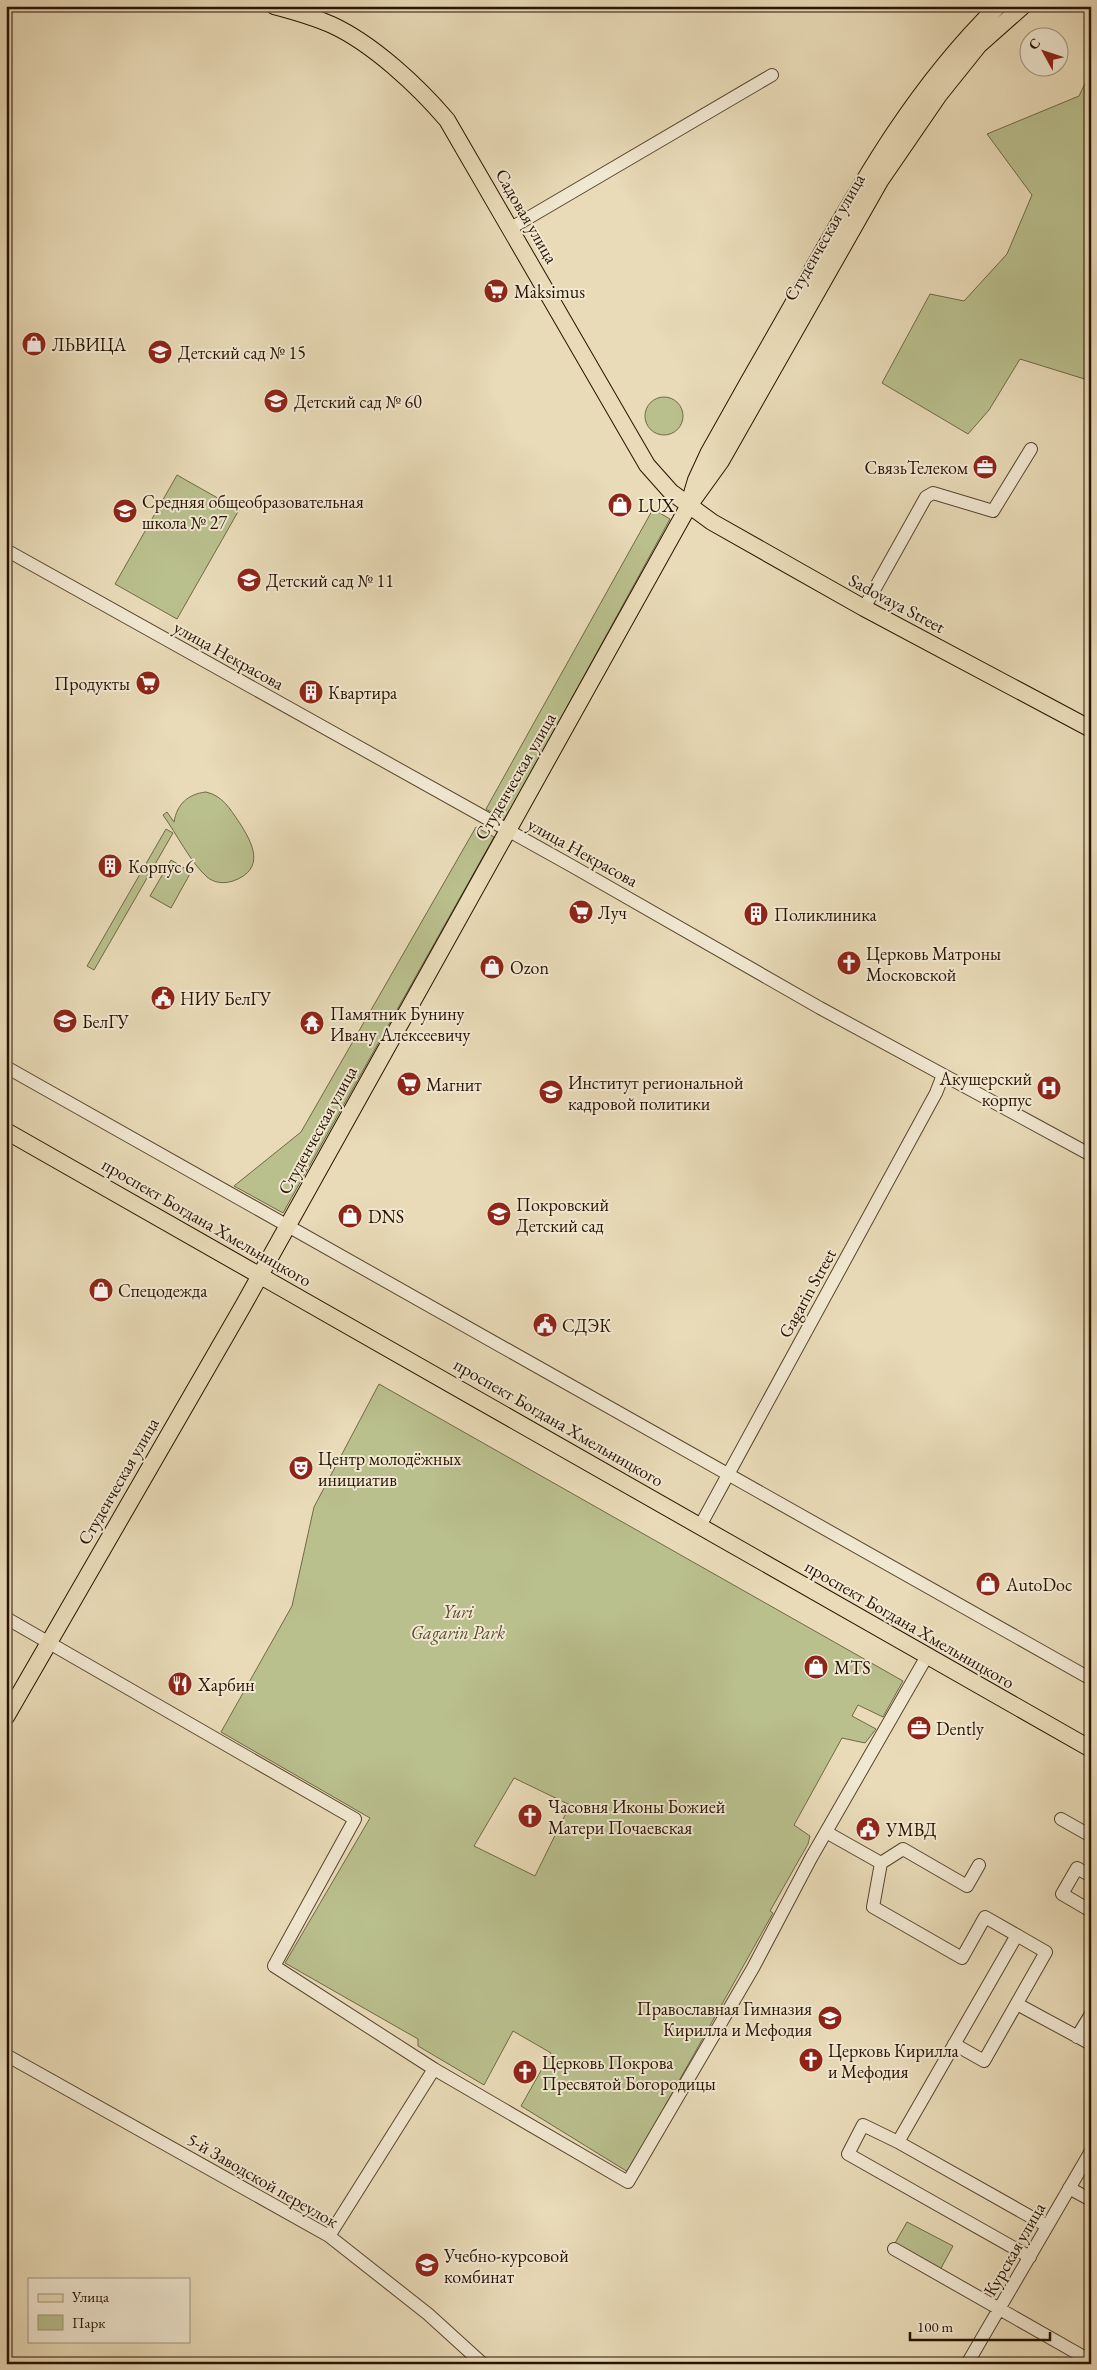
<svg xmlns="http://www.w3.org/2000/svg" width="1097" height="2370" font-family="'EB Garamond',serif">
  <rect width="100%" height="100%" fill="#e9dbb8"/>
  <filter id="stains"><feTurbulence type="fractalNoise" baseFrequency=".004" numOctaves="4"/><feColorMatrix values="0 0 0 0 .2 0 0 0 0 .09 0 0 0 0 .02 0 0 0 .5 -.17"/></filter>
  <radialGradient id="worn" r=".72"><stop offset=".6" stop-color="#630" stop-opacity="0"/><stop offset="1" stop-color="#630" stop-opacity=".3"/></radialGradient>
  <path fill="#b9bf8d" stroke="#706946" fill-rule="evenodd" d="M1091 71V381L1020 359 989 410 968 434 882 383 930 294 964 301 1007 254 1032 195 987 134 1079 96Z
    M645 416a19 19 0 1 1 38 0a19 19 0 1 1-38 0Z
    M177 475 239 510 177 619 115 584Z
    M653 509 670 519 505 820 486 809Z
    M206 792C223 796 230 809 239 822 252 842 267 869 233 881 224 884 214 883 207 877 191 863 176 833 163 815L167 812 174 822C177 804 188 794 206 792Z
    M476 827 494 837 283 1213 234 1186 301 1132Z
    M166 829 173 833 94 970 87 966Z
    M171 860 191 872 171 908 150 896Z
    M379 1384 903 1681 883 1717 858 1705 852 1716 876 1729 865 1743 842 1738 794 1825 810 1836 808 1844 770 1911 773 1913 628 2172 521 2106 551 2053 513 2031 484 2085 418 2046V2039L285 1963 370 1818 221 1732 292 1606 314 1507ZM514 1778 570 1805 535 1876 474 1846Z
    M907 2222 953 2246 940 2270 895 2243Z"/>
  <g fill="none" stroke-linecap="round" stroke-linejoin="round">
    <defs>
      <path id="minor" d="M511 228 772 75
        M6 550 572 866 820 1008 1091 1155
        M864 608 926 497 933 493 993 511 1031 449
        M6 1067 1091 1679
        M700 1526 936 1093 943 1075
        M6 1618 355 1819 274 1966 434 2069 628 2182 753 1968 811 1858 927 1656
        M1061 1819 1091 1836
        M826 1832 881 1863 873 1907 962 1958 985 1917 1046 1952 984 2061 954 2044
        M881 1863 903 1849 967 1886 979 1865
        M1091 1876 1077 1868 1062 1894 1091 1911
        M1017 2004 1091 2044
        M1077 2037 1091 2014
        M6 2055 329 2236 428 2314 483 2364
        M898 2142 1017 1935
        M1069 2188 1091 2200
        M329 2236 434 2069
        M894 2249 1091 2361
        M1030 2257 848 2154 863 2125 898 2142 1047 2226
        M967 2364 1091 2151"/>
      <path id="major" d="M274 6C293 11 314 17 332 25 373 44 418 86 447 120L647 465 671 492 712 522 864 608 1091 729
        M690 500 696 480 708 454C742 393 776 333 811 272 865 176 918 84 998 6
        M6 1131 1091 1749
        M6 1717 243 1306 688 507 721 461 880 181 939 95 979 45 1023 6"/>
    </defs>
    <use href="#minor" stroke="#58452e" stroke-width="14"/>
    <use href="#major" stroke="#281300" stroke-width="18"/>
    <use href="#minor" stroke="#f1e8d1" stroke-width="12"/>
    <use href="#major" stroke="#e9dbb8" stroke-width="16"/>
  </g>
  <defs>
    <symbol id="supermarket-disc" viewBox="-11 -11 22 22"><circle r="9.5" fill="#8f2418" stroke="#f1e8d1"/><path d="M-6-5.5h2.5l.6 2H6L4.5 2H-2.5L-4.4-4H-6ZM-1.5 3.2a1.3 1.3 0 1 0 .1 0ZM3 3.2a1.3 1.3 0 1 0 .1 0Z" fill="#fff"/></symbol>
    <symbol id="shop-disc" viewBox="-11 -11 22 22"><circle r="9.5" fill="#8f2418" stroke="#f1e8d1"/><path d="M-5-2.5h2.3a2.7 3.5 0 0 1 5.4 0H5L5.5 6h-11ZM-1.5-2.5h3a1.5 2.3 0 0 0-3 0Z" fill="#fff"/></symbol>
    <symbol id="school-disc" viewBox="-11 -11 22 22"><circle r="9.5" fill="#8f2418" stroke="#f1e8d1"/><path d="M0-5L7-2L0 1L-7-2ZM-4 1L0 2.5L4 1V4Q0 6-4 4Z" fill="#fff"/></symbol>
    <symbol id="office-disc" viewBox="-11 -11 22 22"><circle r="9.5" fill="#8f2418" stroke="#f1e8d1"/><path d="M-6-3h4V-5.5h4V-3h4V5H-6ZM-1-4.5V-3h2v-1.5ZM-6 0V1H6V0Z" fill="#fff"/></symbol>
    <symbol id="building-disc" viewBox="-11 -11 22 22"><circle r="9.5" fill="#8f2418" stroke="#f1e8d1"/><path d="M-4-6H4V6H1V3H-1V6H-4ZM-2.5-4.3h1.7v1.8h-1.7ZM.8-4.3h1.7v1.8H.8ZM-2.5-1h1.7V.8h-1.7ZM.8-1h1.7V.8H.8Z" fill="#fff"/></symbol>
    <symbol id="church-disc" viewBox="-11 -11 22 22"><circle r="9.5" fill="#8f2418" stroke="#f1e8d1"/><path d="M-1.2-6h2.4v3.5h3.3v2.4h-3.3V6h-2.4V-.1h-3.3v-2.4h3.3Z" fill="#fff"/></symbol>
    <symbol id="civic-disc" viewBox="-11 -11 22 22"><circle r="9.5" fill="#8f2418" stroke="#f1e8d1"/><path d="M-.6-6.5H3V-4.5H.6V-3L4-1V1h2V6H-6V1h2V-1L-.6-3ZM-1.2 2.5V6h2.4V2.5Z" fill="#fff"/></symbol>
    <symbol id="university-disc" viewBox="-11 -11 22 22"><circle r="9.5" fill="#8f2418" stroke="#f1e8d1"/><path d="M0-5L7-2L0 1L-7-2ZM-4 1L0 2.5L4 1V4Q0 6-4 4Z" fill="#fff"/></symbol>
    <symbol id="temple-disc" viewBox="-11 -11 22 22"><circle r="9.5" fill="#8f2418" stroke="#f1e8d1"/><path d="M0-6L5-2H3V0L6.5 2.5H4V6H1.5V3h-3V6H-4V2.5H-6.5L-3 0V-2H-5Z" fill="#fff"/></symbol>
    <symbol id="hospital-disc" viewBox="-11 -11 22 22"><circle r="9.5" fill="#8f2418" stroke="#f1e8d1"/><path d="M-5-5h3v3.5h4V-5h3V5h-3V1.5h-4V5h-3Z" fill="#fff"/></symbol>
    <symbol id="theatre-disc" viewBox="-11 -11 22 22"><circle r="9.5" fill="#8f2418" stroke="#f1e8d1"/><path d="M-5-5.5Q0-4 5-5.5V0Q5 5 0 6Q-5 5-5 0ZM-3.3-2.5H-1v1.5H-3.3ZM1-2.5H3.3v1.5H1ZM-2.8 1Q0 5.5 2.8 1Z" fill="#fff"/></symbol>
    <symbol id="restaurant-disc" viewBox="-11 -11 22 22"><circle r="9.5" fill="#8f2418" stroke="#f1e8d1"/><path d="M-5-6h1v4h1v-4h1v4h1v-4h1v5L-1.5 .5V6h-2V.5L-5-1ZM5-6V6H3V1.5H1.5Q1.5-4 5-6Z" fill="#fff"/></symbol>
  </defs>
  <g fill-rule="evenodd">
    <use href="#supermarket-disc" x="482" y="277" width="28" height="28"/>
    <use href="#shop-disc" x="20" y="330" width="28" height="28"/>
    <use href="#school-disc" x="146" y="338" width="28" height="28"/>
    <use href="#school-disc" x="262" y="387" width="28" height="28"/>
    <use href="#office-disc" x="971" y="453" width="28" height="28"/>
    <use href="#shop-disc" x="606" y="491" width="28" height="28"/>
    <use href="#school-disc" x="111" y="497" width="28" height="28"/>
    <use href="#school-disc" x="235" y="566" width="28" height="28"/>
    <use href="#supermarket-disc" x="134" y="669" width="28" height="28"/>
    <use href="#building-disc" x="297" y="678" width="28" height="28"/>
    <use href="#building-disc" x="96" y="852" width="28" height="28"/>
    <use href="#supermarket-disc" x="567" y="898" width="28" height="28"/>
    <use href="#building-disc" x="742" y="900" width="28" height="28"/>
    <use href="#church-disc" x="835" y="949" width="28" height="28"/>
    <use href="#shop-disc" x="478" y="953" width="28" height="28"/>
    <use href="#civic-disc" x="149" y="984" width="28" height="28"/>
    <use href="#university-disc" x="51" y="1007" width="28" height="28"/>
    <use href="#temple-disc" x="298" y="1009" width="28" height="28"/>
    <use href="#supermarket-disc" x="395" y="1070" width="28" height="28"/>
    <use href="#hospital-disc" x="1035" y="1074" width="28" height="28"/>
    <use href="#university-disc" x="537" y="1078" width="28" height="28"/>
    <use href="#school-disc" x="485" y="1200" width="28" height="28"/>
    <use href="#shop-disc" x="336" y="1202" width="28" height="28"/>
    <use href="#shop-disc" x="87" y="1276" width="28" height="28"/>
    <use href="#civic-disc" x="531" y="1311" width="28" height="28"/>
    <use href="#theatre-disc" x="287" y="1454" width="28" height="28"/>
    <use href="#shop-disc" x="974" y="1570" width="28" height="28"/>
    <use href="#shop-disc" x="802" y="1653" width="28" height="28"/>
    <use href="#restaurant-disc" x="166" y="1670" width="28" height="28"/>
    <use href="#office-disc" x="905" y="1714" width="28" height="28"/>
    <use href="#church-disc" x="516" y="1802" width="28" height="28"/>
    <use href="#civic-disc" x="854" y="1815" width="28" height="28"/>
    <use href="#school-disc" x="816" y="2004" width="28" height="28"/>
    <use href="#church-disc" x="797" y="2046" width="28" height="28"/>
    <use href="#church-disc" x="511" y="2058" width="28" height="28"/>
    <use href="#university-disc" x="413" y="2251" width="28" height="28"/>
  </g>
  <g text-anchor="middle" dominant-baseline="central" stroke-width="4" stroke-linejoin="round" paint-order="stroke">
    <g font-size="18" fill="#281300" stroke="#f1e8d1">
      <text transform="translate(527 216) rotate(60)">Садовая улица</text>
      <text transform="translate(824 237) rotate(-60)">Студенческая улица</text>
      <text transform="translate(897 603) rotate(28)">Sadovaya Street</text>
      <text transform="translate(229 655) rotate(29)">улица Некрасова</text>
      <text transform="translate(515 776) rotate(-60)">Студенческая улица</text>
      <text transform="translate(583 852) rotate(29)">улица Некрасова</text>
      <text transform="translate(317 1130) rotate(-61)">Студенческая улица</text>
      <text transform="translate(207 1222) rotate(30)">проспект Богдана Хмельницкого</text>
      <text transform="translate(807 1293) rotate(-61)">Gagarin Street</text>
      <text transform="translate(559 1422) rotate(30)">проспект Богдана Хмельницкого</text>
      <text transform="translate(118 1481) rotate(-60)">Студенческая улица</text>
      <text transform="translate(910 1624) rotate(30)">проспект Богдана Хмельницкого</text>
      <text transform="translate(263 2180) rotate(30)">5-й Заводской переулок</text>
      <text transform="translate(1014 2249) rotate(-60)">Курская улица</text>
    </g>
    <g font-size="18" fill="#281300" stroke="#f1e8d1" text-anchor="start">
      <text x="514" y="291">Maksimus</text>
      <text x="52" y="344">ЛЬВИЦА</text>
      <text x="178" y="352">Детский сад № 15</text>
      <text x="294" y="401">Детский сад № 60</text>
      <text x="968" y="467" text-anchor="end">СвязьТелеком</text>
      <text x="142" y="501">Средняя общеобразовательная<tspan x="142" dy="21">школа № 27</tspan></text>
      <text x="638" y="505">LUX</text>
      <text x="266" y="580">Детский сад № 11</text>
      <text x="130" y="683" text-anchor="end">Продукты</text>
      <text x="328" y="692">Квартира</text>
      <text x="128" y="866">Корпус 6</text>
      <text x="598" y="912">Луч</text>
      <text x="774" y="914">Поликлиника</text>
      <text x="866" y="953">Церковь Матроны<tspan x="866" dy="21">Московской</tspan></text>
      <text x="510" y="967">Ozon</text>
      <text x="180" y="998">НИУ БелГУ</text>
      <text x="330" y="1013">Памятник Бунину<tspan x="330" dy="21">Ивану Алексеевичу</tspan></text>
      <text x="82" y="1021">БелГУ</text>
      <text x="1032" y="1078" text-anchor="end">Акушерский<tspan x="1032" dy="21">корпус</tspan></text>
      <text x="568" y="1082">Институт региональной<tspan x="568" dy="21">кадровой политики</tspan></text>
      <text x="426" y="1084">Магнит</text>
      <text x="516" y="1204">Покровский<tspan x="516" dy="21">Детский сад</tspan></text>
      <text x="368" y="1216">DNS</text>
      <text x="118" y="1290">Спецодежда</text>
      <text x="562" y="1325">СДЭК</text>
      <text x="318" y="1458">Центр молодёжных<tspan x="318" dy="21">инициатив</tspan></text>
      <text x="1006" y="1584">AutoDoc</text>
      <text x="834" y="1667">MTS</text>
      <text x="198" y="1684">Харбин</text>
      <text x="936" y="1728">Dently</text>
      <text x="548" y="1806">Часовня Иконы Божией<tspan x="548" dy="21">Матери Почаевская</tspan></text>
      <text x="886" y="1829">УМВД</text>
      <text x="812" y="2008" text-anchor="end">Православная Гимназия<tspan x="812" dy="21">Кирилла и Мефодия</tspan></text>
      <text x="828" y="2050">Церковь Кирилла<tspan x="828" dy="21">и Мефодия</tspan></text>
      <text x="542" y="2062">Церковь Покрова<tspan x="542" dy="21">Пресвятой Богородицы</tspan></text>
      <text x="444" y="2255">Учебно-курсовой<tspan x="444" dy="21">комбинат</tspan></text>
    </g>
    <g font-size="18" font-style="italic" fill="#5b4f31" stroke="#f1e8d1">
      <text x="458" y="1611">Yuri<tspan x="458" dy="21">Gagarin Park</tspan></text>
    </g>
  </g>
  <rect width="1097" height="2370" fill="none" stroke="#e9dbb8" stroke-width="25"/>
  <rect x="8" y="8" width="1082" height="2355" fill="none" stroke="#281300" stroke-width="2.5"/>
  <rect x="12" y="12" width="1072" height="2345" fill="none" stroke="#281300"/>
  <rect x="28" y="2278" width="162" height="65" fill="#f1e8d1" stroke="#a1937d"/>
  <rect x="38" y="2294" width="25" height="8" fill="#e9dbb8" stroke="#a1937d"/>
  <text x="72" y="2302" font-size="15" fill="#281300">Улица</text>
  <rect x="38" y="2315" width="25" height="15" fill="#b9bf8d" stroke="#a1937d"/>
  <text x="72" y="2328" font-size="15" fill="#281300">Парк</text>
  <g transform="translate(1044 52) rotate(310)"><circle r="24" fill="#f1e8d1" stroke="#a1937d"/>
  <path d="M0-4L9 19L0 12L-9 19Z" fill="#8f2418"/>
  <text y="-8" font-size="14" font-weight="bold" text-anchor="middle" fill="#281300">С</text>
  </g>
  <path d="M910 2332v8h140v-8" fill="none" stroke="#281300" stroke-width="2.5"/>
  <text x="917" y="2332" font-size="15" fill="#281300" stroke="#f1e8d1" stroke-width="4" paint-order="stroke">100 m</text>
  <rect width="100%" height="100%" filter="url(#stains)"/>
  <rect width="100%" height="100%" fill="url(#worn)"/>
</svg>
